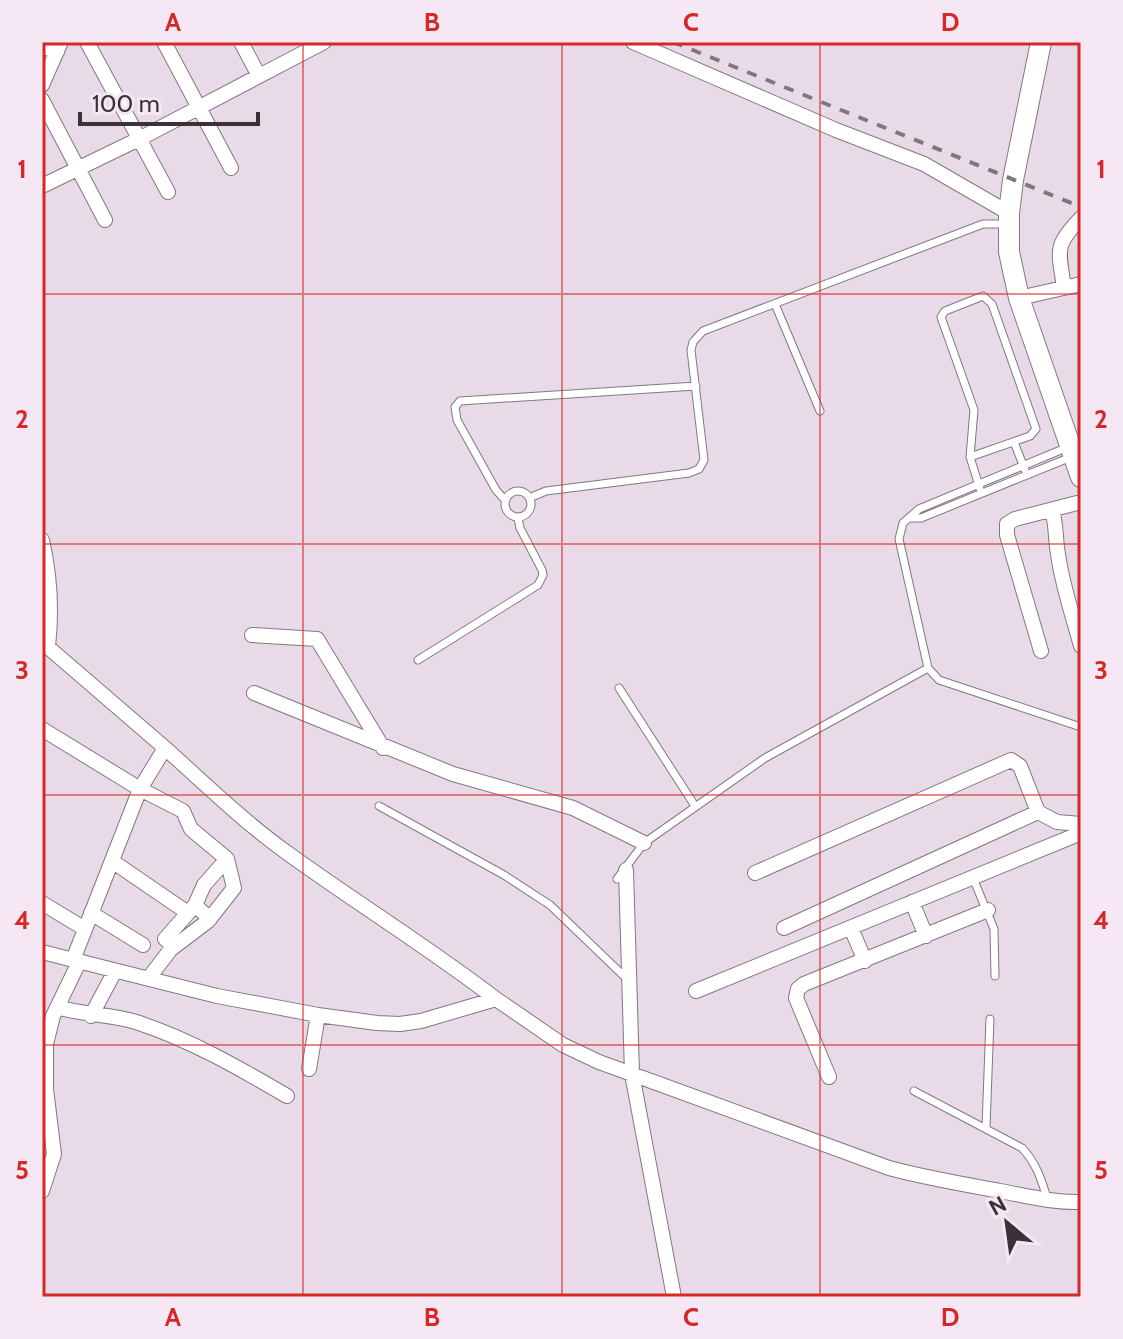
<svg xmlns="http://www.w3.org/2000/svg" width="1123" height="1339" font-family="Cabin,sans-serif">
  <rect width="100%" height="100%" fill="#e8dae6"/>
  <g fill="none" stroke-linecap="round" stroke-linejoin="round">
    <defs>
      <path id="lane" d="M775 304 820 411
        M1014 442 1025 470
        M1068 447 919 509 903 523 899 539 928 668 939 680 1081 727
        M970 457 1030 436 1036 429 992 304 983 296 945 311 941 317 974 410 970 457 981 492
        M505 504a13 13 0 1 1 26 0a13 13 0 1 1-26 0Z
        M529 498 546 491 689 473 699 469 704 460 691 350 693 342 703 331 983 224H1006
        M505 500 496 490 457 420 455 407 460 401 696 386
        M910 518H921L1071 457
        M418 660 538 585 543 575 542 570 520 528 518 518
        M619 688 695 806
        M379 806 504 875 550 905 628 980
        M973 878 994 929 995 976
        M617 879 644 843 765 758 928 668
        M914 1091 1022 1148C1036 1163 1041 1178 1047 1198
        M986 1127 990 1019"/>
      <path id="street" d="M164 42 231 168
        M241 42 259 76
        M633 42 836 130 924 164 1009 213
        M88 44 168 192
        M42 46 57 52
        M42 85 61 42
        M42 100 105 220
        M42 186 139 139 324 42
        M1064 288C1059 250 1053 247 1081 218
        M1019 298 1081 284
        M1052 511C1057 526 1055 539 1058 554 1062 585 1073 616 1081 646
        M42 540C50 575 52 611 48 647
        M252 635 317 639 383 748
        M42 642 165 748 140 789 183 811 191 829 227 859 234 888 208 921 171 949 148 979
        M1041 651 1007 535V524L1015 519 1081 502
        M254 693 453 774 573 808 644 843
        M42 729 140 789 73 960
        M165 748C204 783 243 821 286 852 355 902 428 947 496 999
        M112 861 188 913
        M626 870 632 1074 674 1297
        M755 873 1011 760 1020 766 1038 812 1057 822 1081 824
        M912 902 926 936
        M42 903 85 929
        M195 905 204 885 227 859
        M91 913 143 945
        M784 928 1038 812
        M851 928 865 961
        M174 946 165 939 195 905 210 919
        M42 952 217 996 318 1015 377 1023 400 1024 421 1021 496 999 563 1045 599 1062 889 1168C926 1178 963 1184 1000 1191 1027 1196 1054 1203 1081 1202
        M696 991 1081 833
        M57 1007C83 1015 110 1014 136 1022 189 1039 239 1068 287 1096
        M91 1016 115 971
        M309 1069 318 1015
        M829 1077 796 998 798 989 804 984 988 910
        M42 1191 54 1154 46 1089V1044L53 1016 79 962"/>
      <path id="secondary" d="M1041 42 1013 180 1009 213V252L1019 298 1081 477"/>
    </defs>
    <use href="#lane" stroke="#847782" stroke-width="9"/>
    <use href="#street" stroke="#847782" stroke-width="16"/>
    <use href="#secondary" stroke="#847782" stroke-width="22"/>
    <use href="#lane" stroke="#fff" stroke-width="7"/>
    <use href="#street" stroke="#fff" stroke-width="14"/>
    <use href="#secondary" stroke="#fff" stroke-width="20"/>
    <path stroke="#80767e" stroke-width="4" stroke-dasharray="10 10" stroke-linecap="butt" d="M673 42 1081 207"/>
  </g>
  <path fill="none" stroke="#d62828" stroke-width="2" stroke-opacity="0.55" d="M303 42V1297M562 42V1297M820 42V1297M42 294H1081M42 544H1081M42 795H1081M42 1045H1081"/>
  <rect width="1123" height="1339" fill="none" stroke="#f5e7f3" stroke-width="88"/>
  <g transform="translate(1007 1223) rotate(331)" stroke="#f5e7f3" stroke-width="6" paint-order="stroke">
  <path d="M0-6L14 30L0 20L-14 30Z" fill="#393338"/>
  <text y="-12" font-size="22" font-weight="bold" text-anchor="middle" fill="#393338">N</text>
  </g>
  <path d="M80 112v12h178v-12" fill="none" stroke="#393338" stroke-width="4"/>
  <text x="92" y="112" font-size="24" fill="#393338" stroke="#f5e7f3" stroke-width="6" paint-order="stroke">100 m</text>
  <rect x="44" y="44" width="1035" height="1251" fill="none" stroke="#d62828" stroke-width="3"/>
  <g font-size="26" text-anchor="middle" font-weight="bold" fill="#d62828">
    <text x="173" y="31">A</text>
    <text x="432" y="31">B</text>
    <text x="691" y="31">C</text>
    <text x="950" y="31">D</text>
    <text x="22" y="178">1</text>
    <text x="1101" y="178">1</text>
    <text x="22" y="428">2</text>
    <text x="1101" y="428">2</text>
    <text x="22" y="679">3</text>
    <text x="1101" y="679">3</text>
    <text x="22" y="929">4</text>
    <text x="1101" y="929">4</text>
    <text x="22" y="1179">5</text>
    <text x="1101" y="1179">5</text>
    <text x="173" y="1326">A</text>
    <text x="432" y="1326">B</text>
    <text x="691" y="1326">C</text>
    <text x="950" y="1326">D</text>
  </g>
</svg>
